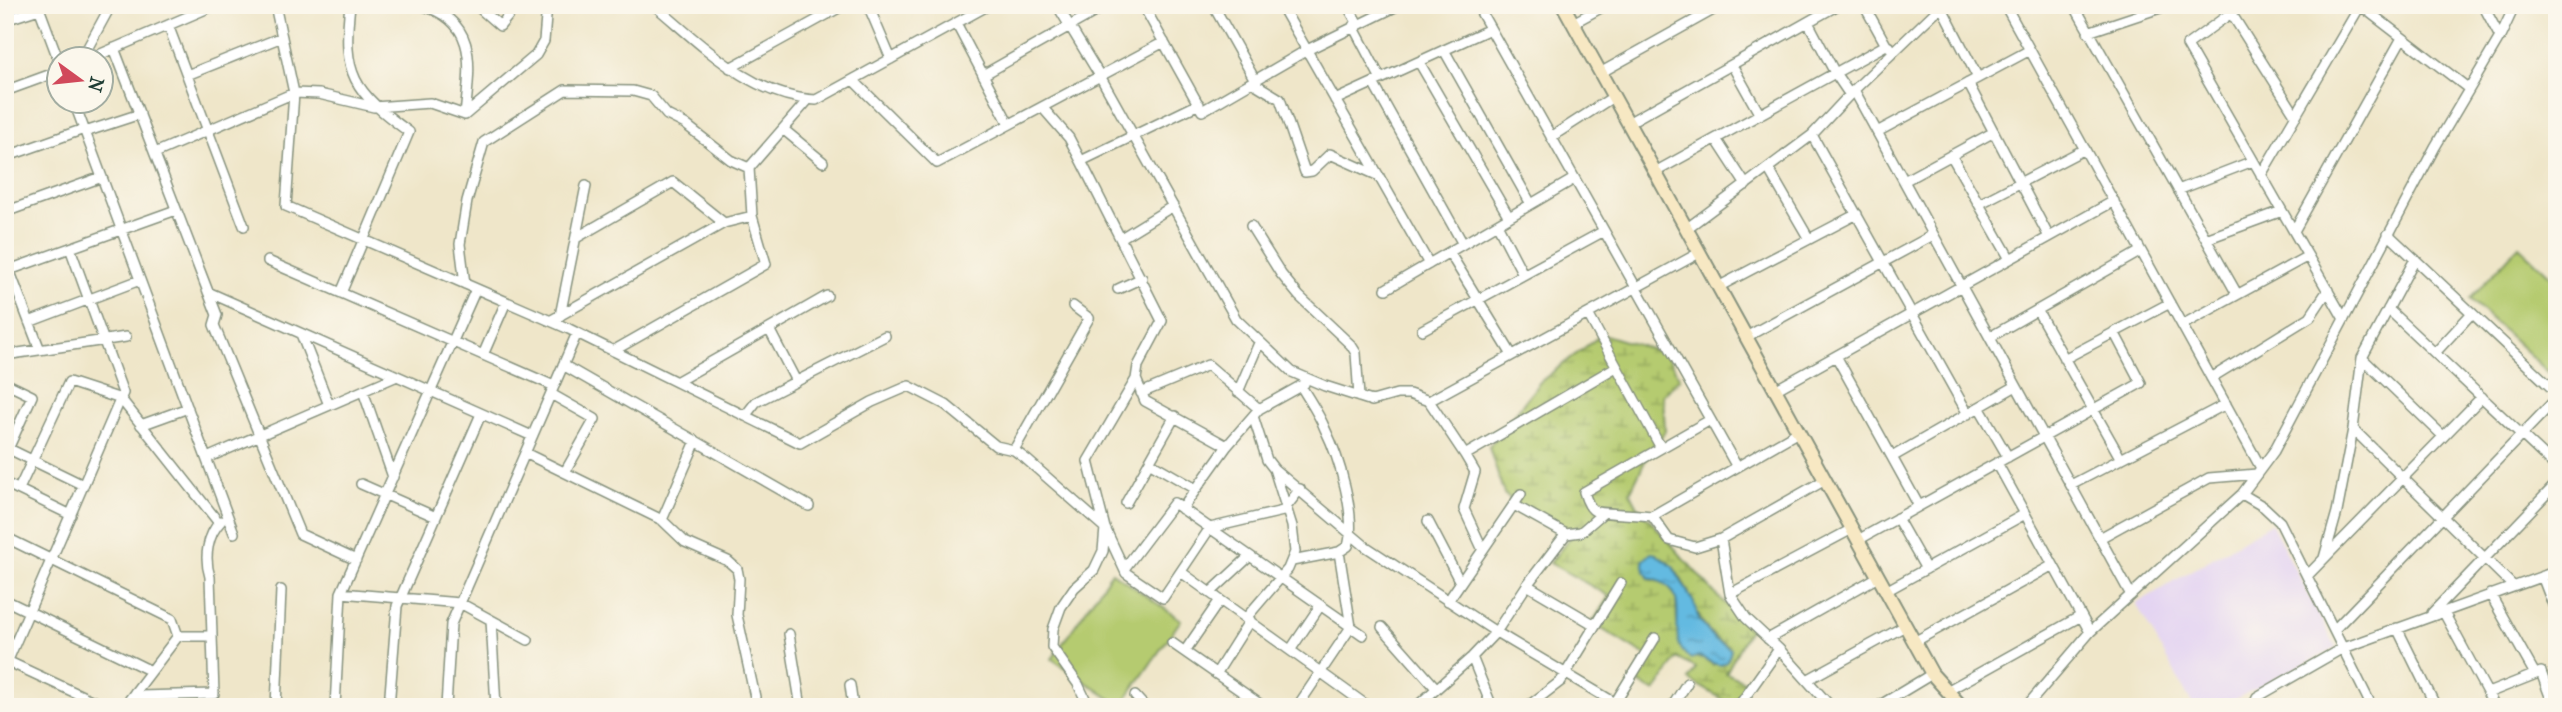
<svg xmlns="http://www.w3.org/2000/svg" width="2562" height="712" font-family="'IM FELL French Canon',serif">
  <defs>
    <pattern id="wetland-marsh" width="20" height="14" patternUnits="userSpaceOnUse" patternTransform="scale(1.75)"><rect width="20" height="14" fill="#b5cb70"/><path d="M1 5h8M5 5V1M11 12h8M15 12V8" fill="none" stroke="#93a65d"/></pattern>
    <pattern id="water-ripples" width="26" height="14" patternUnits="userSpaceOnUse" patternTransform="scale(1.75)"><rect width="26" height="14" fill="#64bae1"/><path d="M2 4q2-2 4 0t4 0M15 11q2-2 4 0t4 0" fill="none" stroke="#5298b7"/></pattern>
  </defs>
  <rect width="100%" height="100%" fill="#fbf7ec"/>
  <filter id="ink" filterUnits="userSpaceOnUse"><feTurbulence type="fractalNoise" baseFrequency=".0143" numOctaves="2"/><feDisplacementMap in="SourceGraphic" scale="14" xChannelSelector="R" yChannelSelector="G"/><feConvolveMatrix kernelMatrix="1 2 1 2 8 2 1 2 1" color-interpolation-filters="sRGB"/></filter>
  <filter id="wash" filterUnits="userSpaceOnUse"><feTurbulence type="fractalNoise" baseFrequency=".00686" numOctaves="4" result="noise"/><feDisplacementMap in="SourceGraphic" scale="28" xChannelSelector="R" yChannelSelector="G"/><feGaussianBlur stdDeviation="1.57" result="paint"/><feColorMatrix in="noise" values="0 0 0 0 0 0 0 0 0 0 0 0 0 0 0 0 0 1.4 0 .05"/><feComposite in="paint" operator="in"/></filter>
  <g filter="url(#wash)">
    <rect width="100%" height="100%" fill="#efe6c9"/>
    <path fill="#e3d3f2" d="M2271 523 2336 648 2219 707H2194L2136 604Z"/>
    <path fill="url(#wetland-marsh)" stroke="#6a8452" stroke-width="2" fill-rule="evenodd" d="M1602 334 1665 353 1680 378 1663 395 1665 431 1649 453 1630 492 1638 507 1718 597 1751 626 1726 673 1748 683 1733 705 1689 680 1696 668 1677 658 1655 692 1634 680 1649 658 1592 623 1609 596 1550 563 1572 535 1529 516 1504 494 1489 447 1540 382ZM1656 554C1661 558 1669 562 1673 567 1695 593 1695 631 1728 646L1713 665 1702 657H1695L1677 622 1676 598 1668 584 1649 579 1645 571Z"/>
    <path fill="#b5cb70" stroke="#6a8452" stroke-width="2" d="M2519 246 2557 282V363L2548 372 2470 299Z
      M1112 572 1181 620 1121 706 1052 659Z"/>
    <path fill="url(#water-ripples)" stroke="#427c8a" stroke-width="2" d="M1651 553 1656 554 1673 567 1694 603 1699 620 1714 639 1731 649C1726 675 1714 663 1699 656L1691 659C1658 638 1702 589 1649 578L1645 571 1643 561Z"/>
  </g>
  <g filter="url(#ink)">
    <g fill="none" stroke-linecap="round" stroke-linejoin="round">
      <defs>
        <path id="street" d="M38 5 60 64
          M275 5 294 93 286 206 569 329 800 443 872 402 909 386 946 405 996 446 1014 450 1026 459 1105 528 1126 573 1163 598 1210 528 1283 511 1300 489
          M420 5C479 21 470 65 465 115
          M476 5 500 26 517 5
          M654 5C701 44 751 97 816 100L989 5
          M868 5 891 59
          M1057 5 1100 76 1236 319 1292 372 1325 386 1372 401 1397 394H1409L1429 401 1465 455 1616 367
          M1143 5 1202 111 1307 50 1399 5
          M1213 5 1255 80
          M1281 5 1429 264
          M1347 5 1358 24
          M1477 5 1737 467
          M1864 5 1886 45 1891 48
          M2005 5 2261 468
          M2074 5 2237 294
          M2226 5 2296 116
          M2242 5 2187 45 2344 319
          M2360 5 2469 89
          M2483 5 2500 37
          M1942 8 1978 78
          M5 20 39 9
          M1808 22 1835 73 1850 95
          M956 23 1009 124
          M1573 23 1606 5
          M168 25 244 226
          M1353 26 1381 79
          M2088 32 2169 5
          M114 48 217 315 214 325 300 534 356 560
          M1444 50 1531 204
          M81 60 111 5
          M87 60 215 5
          M1419 62 1509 217
          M1732 65 1760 115
          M730 68 844 5
          M1600 73 1722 5
          M187 75 282 37
          M983 75 1107 5
          M853 80 937 163 1164 42
          M1252 82 1280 99 1305 172 1312 171 1330 154 1379 176
          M1373 83 1463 244
          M1968 83 2049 237
          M1854 90 2131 595
          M5 91 60 71
          M1335 100 1490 29
          M74 102 234 533
          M1042 107 1069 138 1081 161 1162 321 1138 366 1136 379 1145 401 1227 446
          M465 115 536 55 544 41 547 5
          M1628 123 1838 5
          M783 129 823 162
          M85 132 140 114
          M1877 132 2030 50
          M1812 135 1968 414
          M1551 137 1613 97
          M1716 139 1746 185
          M155 153 294 93 319 94 374 107 430 103 465 115
          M1951 155 2010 259
          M5 157 84 129
          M1081 161 1199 104
          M1768 168 1809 239
          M1655 172 1886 45
          M2261 175 2360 6
          M1904 181 1994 132
          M2178 190 2253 161
          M1979 204 2085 149
          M5 212 102 177
          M1497 224 1523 274
          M1251 226 1281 274 1299 296 1351 345 1356 353 1359 397
          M1686 229 1812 135 1854 90 1934 13 1946 5
          M2294 231 2402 38
          M2388 234 2557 393
          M576 238 673 182 724 223
          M1121 238 1173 206
          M2206 239 2282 211
          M1449 252 1512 355
          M5 259 40 350
          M268 261 554 386
          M9 270 176 210
          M465 284 460 244 467 201 484 142 565 90 633 91 651 96 667 115 685 124 731 160 749 168
          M1718 287 1857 214
          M1118 289 1142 278
          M1386 289 1574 179
          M208 292 532 436
          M341 293 409 132C353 91 342 75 350 5
          M2388 309 2557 468
          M2037 310 2121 459
          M1588 314 1661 448
          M560 316 586 186
          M550 321 724 223 752 216
          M29 322 140 280
          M2182 325 2308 256
          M769 329 796 381
          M1422 330 1604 231
          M301 334 329 405
          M1746 337 1933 235
          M1990 337 2141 251
          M613 351 766 264 752 216 749 168 808 100
          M2435 353 2472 313
          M5 355 126 337
          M483 355 506 302
          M1836 356 1919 506
          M2362 358 2443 436
          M2064 359 2170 303
          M563 365 809 506
          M2211 378 2310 317 2328 290
          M676 382 827 296
          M5 383 32 396 8 449
          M1775 390 2114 201
          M363 391 393 477
          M1238 392 1259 343
          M1141 393 1208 365 1259 409
          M551 394 595 419 565 472
          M1429 401 1699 253
          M1979 407 2008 457
          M745 416 756 402 885 336
          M1253 416 1267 460 1274 469 1365 546 1496 632 1622 707
          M1710 420 1584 492C1586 499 1589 508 1595 511 1600 514 1641 514 1652 516L1669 540 1695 547 1721 539 1825 480
          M141 425 188 408
          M2353 429 2512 585
          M5 447 83 485
          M1014 450 1089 318 1073 306
          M525 453 662 520 685 542 728 561 737 569 739 579 737 615 755 697 752 707
          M1465 455 1475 472 1464 509 1482 548
          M1892 457 2016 386
          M207 458 397 376
          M1149 462 1196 489
          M1997 463 2090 632
          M5 483 71 515
          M361 484 436 517
          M2071 485 2226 404
          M19 489 69 382 121 399 219 523
          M2242 494 2264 507 2280 522 2372 707
          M1126 503 1175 416
          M1514 505 1566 534 1581 532 1603 513
          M1182 509 1227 446 1259 409 1304 384
          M1652 516 1798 432
          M1897 518 1926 569
          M662 520 696 441
          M1428 521 1460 582
          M5 537 172 619 178 636
          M2100 538 2209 478 2257 474
          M1721 539 1730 594 1746 618 1779 649 1831 707
          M1858 540 2141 383 2114 332
          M2324 558 2337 512 2353 429 2362 358 2415 259
          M1292 561 1339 552 1348 546C1357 517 1339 457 1325 429 1319 414 1309 400 1301 386
          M1124 569 1174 503 1363 635
          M1181 572 1369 707
          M2307 576 2482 397
          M2542 576 2557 615
          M1527 585 1595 625
          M1886 591 2025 514
          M341 593 460 603 528 640
          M1210 593 1250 556
          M1730 594 1852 529
          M2490 594 2535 674
          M5 600 151 671
          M1448 601 1521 494
          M2443 611 2495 707
          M2432 613 2557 483
          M1246 618 1288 569 1295 552 1292 526 1274 469
          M491 620 496 707
          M1382 627 1436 688
          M2397 628 2436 707
          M2335 629 2557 398
          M789 634 801 707
          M178 636H212
          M1768 639 1878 577
          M1914 642 2053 565
          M1172 643 1264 707
          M1291 649 1320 606
          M1185 651 1220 600
          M1472 657 1492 707
          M5 660 106 707
          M5 667 123 393 70 248
          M1216 674 1250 620
          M1807 680 1905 626
          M850 685 853 707
          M1947 691 2081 616
          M135 692 140 696 214 694 210 577C204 558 207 535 221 521
          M2488 693 2541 672 2554 707
          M1135 696 1145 707
          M1615 703 1655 638
          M124 707 178 636
          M276 707 281 590
          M335 707 341 593 476 289
          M389 707 397 606 481 414
          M446 707 451 624 577 333
          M1089 707 1078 684 1052 647 1053 629 1061 607 1074 588 1094 570 1103 551 1105 528 1088 461 1136 379
          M1297 707 1351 627 1339 552
          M1416 707 1472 657 1496 632 1527 585 1566 534
          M1527 707 1561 681 1621 583
          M1672 707 1687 683
          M1738 707 1779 649
          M1877 707 1932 674
          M2026 707 2090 632 2242 494 2274 451 2435 147 2500 37 2515 5
          M2253 707 2257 697 2341 649 2557 571"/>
        <path id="secondary" d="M1563 5 1932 674 1962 707"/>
      </defs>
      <use href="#street" stroke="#87927e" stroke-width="12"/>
      <use href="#secondary" stroke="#87927e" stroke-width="16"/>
      <use href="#street" stroke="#fff" stroke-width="9"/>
      <use href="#secondary" stroke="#f7e8c3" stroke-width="12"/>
    </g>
  </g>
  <rect width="2562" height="712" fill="none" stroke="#fbf7ec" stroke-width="28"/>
  <g transform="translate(80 80) rotate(105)"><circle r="33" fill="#fbf7ec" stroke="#a3ada2" stroke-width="2"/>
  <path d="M0-5L12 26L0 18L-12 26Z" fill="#d1495b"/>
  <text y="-10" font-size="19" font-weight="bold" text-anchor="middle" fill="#1f3d34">N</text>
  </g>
</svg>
